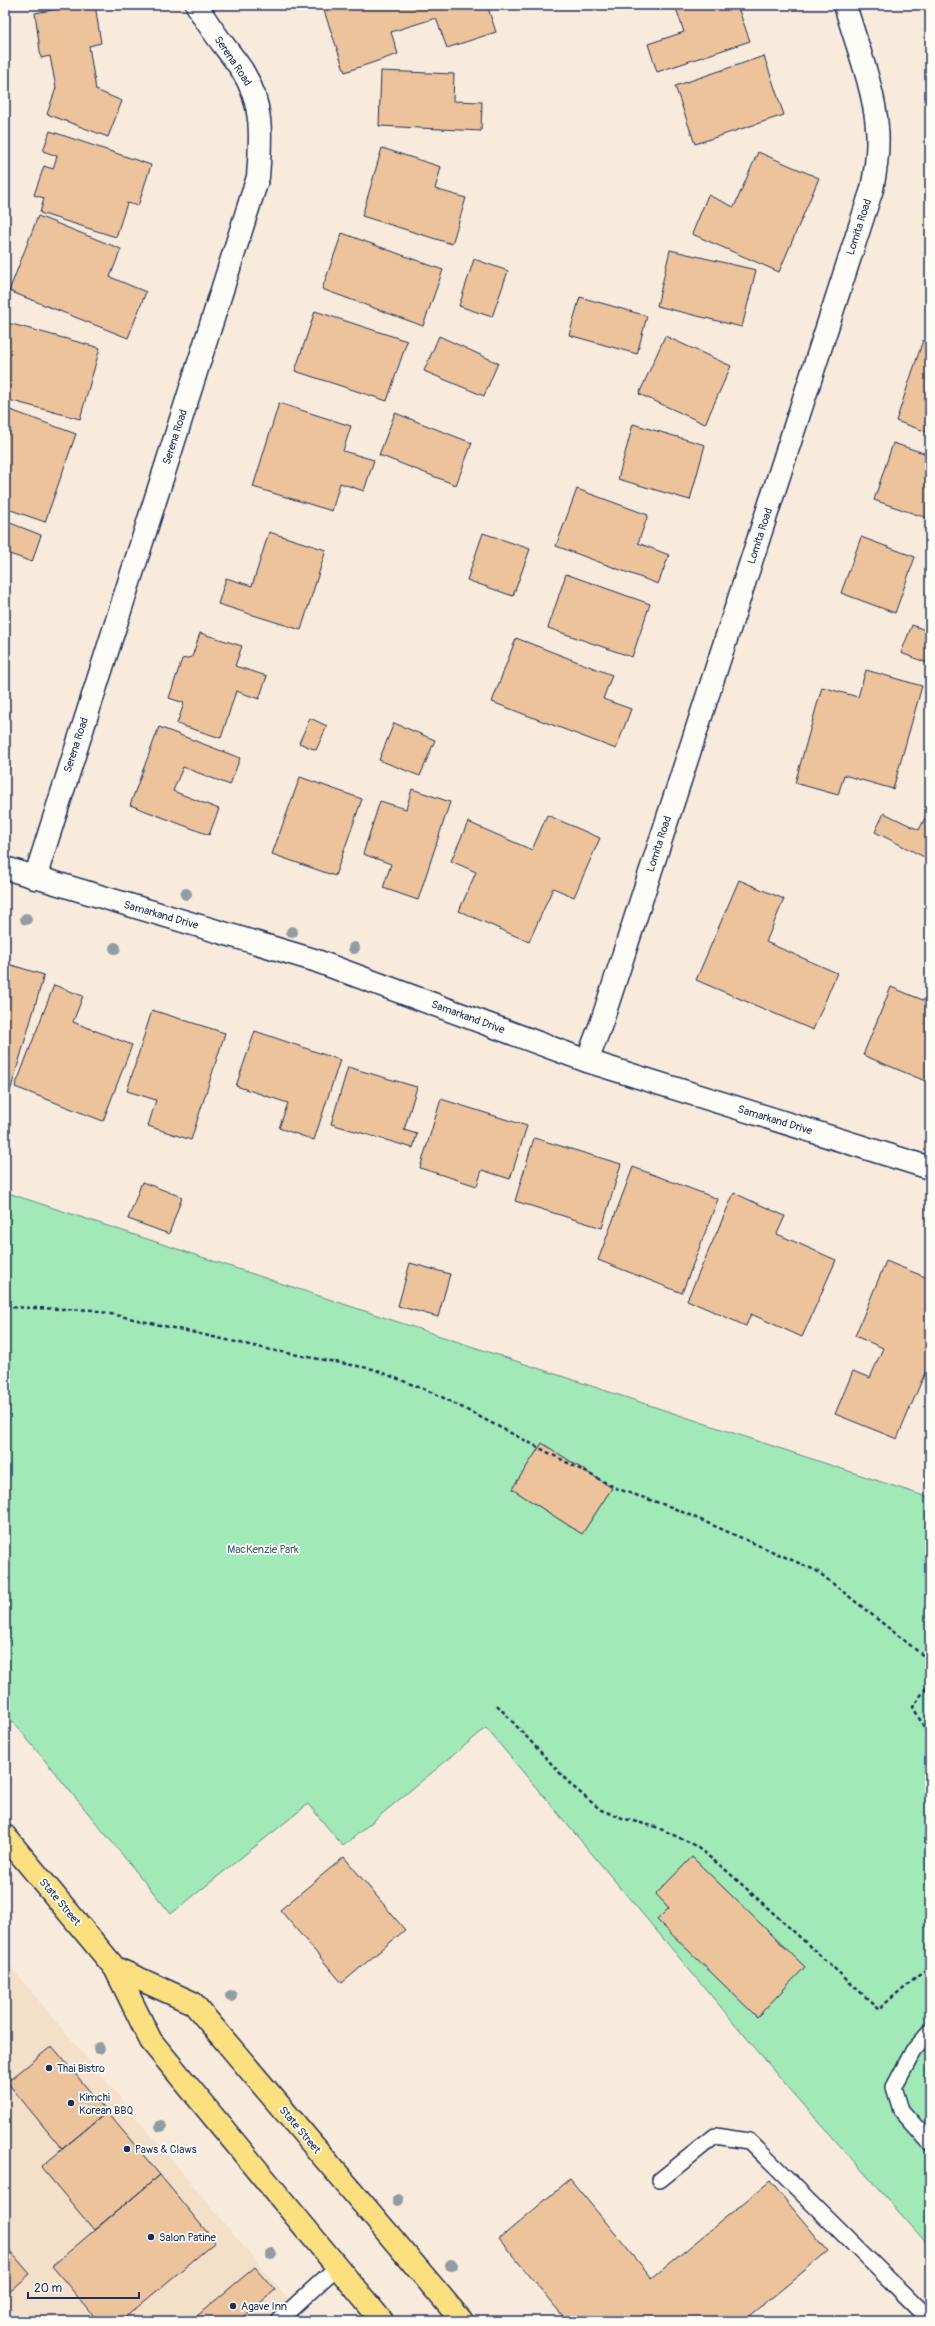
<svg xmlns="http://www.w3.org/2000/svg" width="935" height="2326" font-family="Pangolin,sans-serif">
  <rect width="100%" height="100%" fill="#f8ebdb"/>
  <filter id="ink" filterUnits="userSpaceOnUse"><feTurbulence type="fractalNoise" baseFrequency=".025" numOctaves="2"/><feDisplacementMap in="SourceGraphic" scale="8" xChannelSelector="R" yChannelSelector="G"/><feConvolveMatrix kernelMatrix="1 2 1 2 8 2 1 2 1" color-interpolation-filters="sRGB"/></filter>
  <g filter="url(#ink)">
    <path fill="#f4dfc8" d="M5 1960 306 2321H5Z"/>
    <path fill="#a1e9b7" stroke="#5e8c8a" d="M5 1192 930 1498V2247L788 2087 486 1728 343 1846 308 1804 171 1914 5 1712Z"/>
    <path fill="#ecc39b" stroke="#1b2f5e" d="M80 5H95L101 43 89 46 96 90 122 101 108 137 47 114 56 88 50 56 41 58 35 13Z
      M333 5H487L496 32 447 48 436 18 391 32 398 54 345 72 323 8Z
      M675 5H737L750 41 657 72 648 44 684 32Z
      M764 56 784 115 695 144 675 86Z
      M381 71 454 74 453 101 482 102 481 131 379 126Z
      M50 131 151 165 138 206 127 203 116 237 40 213 44 198 34 195 44 166 53 169 57 156 43 151Z
      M382 148 441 167 435 189 466 198 452 244 362 216Z
      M758 152 819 178 779 272 692 234 708 195 734 207Z
      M38 216 121 249 110 277 146 292 128 338 9 291Z
      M342 233 443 270 423 326 322 289Z
      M670 250 756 270 742 327 657 306Z
      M474 259 508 271 492 317 459 306Z
      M580 297 647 316 637 354 569 335Z
      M315 311 407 341 387 401 295 371Z
      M8 323 100 348 80 419 5 399V333Z
      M439 336 498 363 484 396 424 371Z
      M665 336 731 366 705 424 639 394Z
      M923 340 930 342V433L896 421Z
      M279 403 351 426 343 451 374 460 364 491 340 483 332 511 253 487Z
      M5 408 76 434 45 522 5 508Z
      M395 413 472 443 456 485 379 455Z
      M633 424 705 445 690 500 618 479Z
      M893 443 930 455V519L874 500Z
      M577 489 648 515 638 543 669 555 658 584 556 546Z
      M5 521 41 535 32 562 7 553 5 560Z
      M269 532 326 550 301 630 218 604 226 578 252 586Z
      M483 533 530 549 513 596 467 580Z
      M861 537 915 557 895 613 841 593Z
      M566 574 650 604 632 657 548 628Z
      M912 625 930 632V664L901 653Z
      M200 633 242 646 235 666 267 676 259 699 236 691 221 738 177 724 184 703 169 698 182 659 192 657Z
      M516 638 612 675 603 699 631 709 616 749 492 702Z
      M866 670 922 686 893 789 844 775 838 795 795 783 822 687 858 697Z
      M310 718 327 726 316 750 299 743Z
      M394 723 435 740 420 776 379 760Z
      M159 727 240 758 230 785 183 767 173 791 219 809 209 835 130 805Z
      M300 777 362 799 335 876 272 854Z
      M412 789 450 802 418 900 383 888 391 864 363 854 380 801 406 809Z
      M930 808V860L875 832 884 813 919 830Z
      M547 815 600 838 574 897 553 888 529 942 459 911 476 872 451 861 468 822 532 850Z
      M739 880 784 899 766 942 837 973 813 1030 696 980Z
      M5 963 44 975 5 1109Z
      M54 985 83 996 73 1022 132 1045 103 1121 15 1087Z
      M891 987 930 1003V1083L863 1055Z
      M152 1010 225 1033 191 1140 148 1126 156 1100 127 1091Z
      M255 1031 340 1060 314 1140 279 1128 288 1103 236 1086Z
      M348 1067 417 1087 404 1130 417 1134 413 1148 331 1124Z
      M441 1099 527 1126 510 1179 482 1170 477 1186 420 1168Z
      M534 1138 621 1164 602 1228 515 1201Z
      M633 1167 718 1199 682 1293 598 1260Z
      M142 1182 182 1197 169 1234 128 1219Z
      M734 1193 785 1216 777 1234 836 1260 802 1337 751 1314 746 1326 687 1300Z
      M886 1261 930 1279V1361L897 1439 835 1414 853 1371 870 1378 883 1348 855 1336Z
      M410 1263 450 1274 438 1317 398 1306Z
      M542 1443 612 1488 582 1534 512 1489Z
      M344 1857 405 1930 342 1983 280 1910Z
      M692 1857 805 1967 757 2017 657 1920 669 1908 656 1894Z
      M52 2046 107 2112 62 2149 7 2082Z
      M107 2112 160 2175 94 2230 41 2167Z
      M160 2175 215 2242 121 2321H98L52 2266Z
      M570 2179 652 2278 770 2181 828 2251 744 2321H567L499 2239Z
      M5 2245 30 2274 5 2296Z
      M255 2267 275 2290 239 2321H191Z"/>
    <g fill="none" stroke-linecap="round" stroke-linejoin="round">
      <defs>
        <path id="service" d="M930 2032 913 2051 894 2087 901 2110 930 2143
          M660 2180 715 2136 749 2141 930 2320
          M278 2321 337 2267"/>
        <path id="minor" d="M5 868 314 960 587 1061 930 1168
          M35 878 258 177C261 138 264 105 242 70 227 48 209 29 197 5
          M587 1061 601 1024 872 189C876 169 879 147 877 127 874 88 856 43 845 5"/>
        <path id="primary" d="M5 1836 115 1968 151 2041 382 2321
          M115 1968 193 2003 462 2321"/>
      </defs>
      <use href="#service" stroke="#1b2f5e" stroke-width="18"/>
      <use href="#minor" stroke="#1b2f5e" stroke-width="25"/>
      <use href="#primary" stroke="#1b2f5e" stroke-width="25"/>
      <path stroke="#1b2f5e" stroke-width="2.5" stroke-dasharray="4 3" stroke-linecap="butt" d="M5 1307 93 1310 276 1351 373 1369 436 1394 618 1489 671 1507 817 1571 930 1661
        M930 1682 913 1707 930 1738
        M497 1705 571 1785 601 1810 625 1819 656 1827 693 1844 727 1871 879 2009 918 1975 930 1967"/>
      <use href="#service" stroke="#fdfcf7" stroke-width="15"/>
      <use href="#minor" stroke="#fdfcf7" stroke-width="22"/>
      <use href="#primary" stroke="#fce080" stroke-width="22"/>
    </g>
    <g fill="#919da2">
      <circle cx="186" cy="894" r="6"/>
      <circle cx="26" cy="919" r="6"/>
      <circle cx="292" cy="932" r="6"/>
      <circle cx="115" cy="948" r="6"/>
      <circle cx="354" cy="948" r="6"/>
      <circle cx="231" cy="1996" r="6"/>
      <circle cx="99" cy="2048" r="6"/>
      <circle cx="161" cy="2126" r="6"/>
      <circle cx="398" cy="2200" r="6"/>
      <circle cx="271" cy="2254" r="6"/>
      <circle cx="451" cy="2265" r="6"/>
    </g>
  </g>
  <g fill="#1b2f5e" stroke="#fdfcf7" stroke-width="1.5">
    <circle cx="49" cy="2068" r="4"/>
    <circle cx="71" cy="2103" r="4"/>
    <circle cx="127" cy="2149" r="4"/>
    <circle cx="151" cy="2237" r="4"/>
    <circle cx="233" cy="2306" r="4"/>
  </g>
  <g text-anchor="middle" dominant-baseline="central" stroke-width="3.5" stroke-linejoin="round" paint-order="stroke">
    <g font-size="11" fill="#1b2f5e" stroke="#fdfcf7">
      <text transform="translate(233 61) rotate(56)">Serena Road</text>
      <text transform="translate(859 227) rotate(-72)">Lomita Road</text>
      <text transform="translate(175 437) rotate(-72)">Serena Road</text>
      <text transform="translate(760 536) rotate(-72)">Lomita Road</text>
      <text transform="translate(76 745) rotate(-72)">Serena Road</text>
      <text transform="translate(659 844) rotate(-72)">Lomita Road</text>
      <text transform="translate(161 915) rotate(16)">Samarkand Drive</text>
      <text transform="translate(468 1017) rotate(20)">Samarkand Drive</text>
      <text transform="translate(775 1120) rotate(17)">Samarkand Drive</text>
      <text transform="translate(60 1902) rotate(50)">State Street</text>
      <text transform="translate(300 2130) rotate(50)">State Street</text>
    </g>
    <g font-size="11" fill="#3c5e74" stroke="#fdfcf7">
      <text x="263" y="1549">MacKenzie Park</text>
    </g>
    <g font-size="11" fill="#1b2f5e" stroke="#fdfcf7" text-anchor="start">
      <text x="57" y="2068">Thai Bistro</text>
      <text x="79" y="2097">Kimchi<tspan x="79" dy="13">Korean BBQ</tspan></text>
      <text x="135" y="2149">Paws &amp; Claws</text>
      <text x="159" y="2237">Salon Patine</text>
      <text x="241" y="2306">Agave Inn</text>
    </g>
  </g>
  <rect width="935" height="2326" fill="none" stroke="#fdfcf7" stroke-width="20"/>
  <rect x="10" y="10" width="915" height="2306" fill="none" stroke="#1b2f5e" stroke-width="1.5" filter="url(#ink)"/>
  <path d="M28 2292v6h111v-6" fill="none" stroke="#1b2f5e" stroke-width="2"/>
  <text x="34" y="2292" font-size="12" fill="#1b2f5e" stroke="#fdfcf7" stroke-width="3" paint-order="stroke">20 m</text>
</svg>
